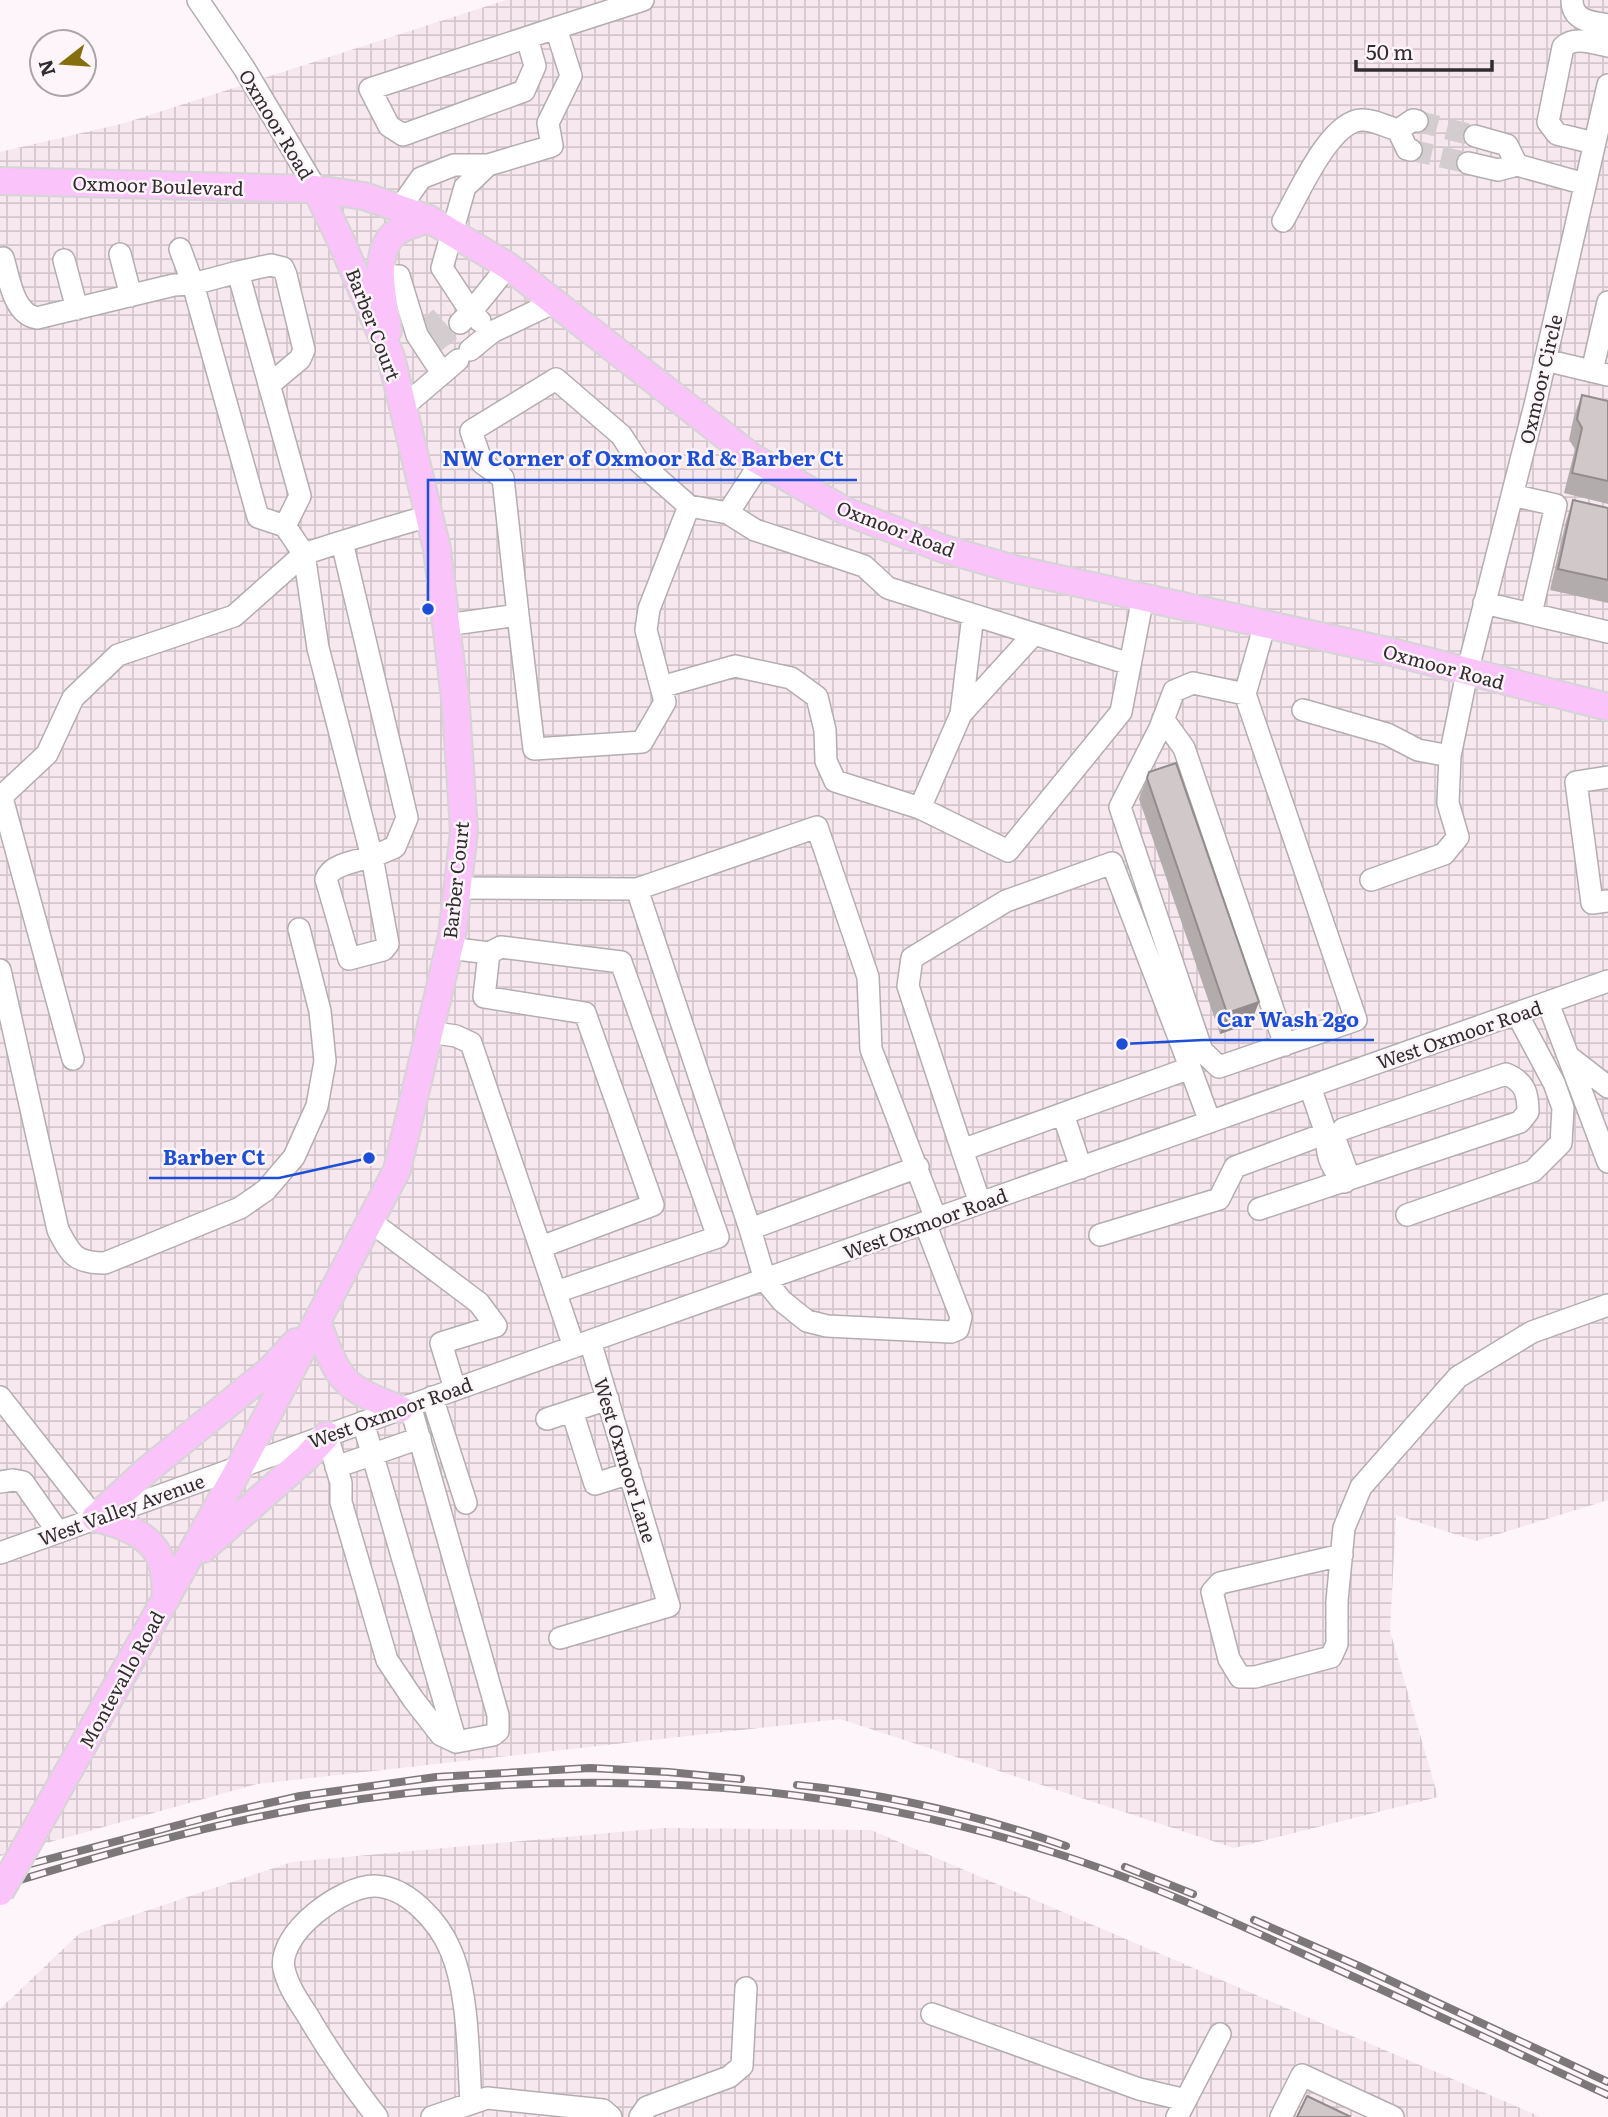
<svg xmlns="http://www.w3.org/2000/svg" width="1608" height="2117" font-family="Literata,serif">
  <defs>
    <pattern id="industrial-grid" width="8" height="8" patternUnits="userSpaceOnUse" patternTransform="scale(1.75)"><rect width="8" height="8" fill="#f7e7ee"/><path d="M0 4h8M4 0v8" fill="none" stroke="#d4c6cc"/></pattern>
  </defs>
  <rect width="100%" height="100%" fill="#fdf5f9"/>
  <path fill="url(#industrial-grid)" d="M506 0H1608V1500L1476 1541 1396 1515 1390 1631 1438 1797 1234 1848 840 1719 257 1784 0 1856V152L125 123Z
    M664 1828 871 1830 1541 2117H0V2009L80 1933 292 1862Z"/>
  <g fill="none" stroke-linecap="round" stroke-linejoin="round">
    <path stroke="#d4cdd0" stroke-width="21" stroke-dasharray="21 10" stroke-linecap="butt" d="M1417 121 1475 136
      M1411 150 1468 163
      M424 331 448 311
      M434 343 460 323"/>
    <defs>
      <path id="minor" d="M198 0 244 68 316 189
        M1572 0C1572 21 1591 22 1608 25
        M556 28 643 0
        M1594 143 1557 134 1548 122 1563 47C1574 36 1593 43 1608 46
        M1411 150 1407 149 1398 130 1413 120 1417 121
        M1468 163 1498 170 1517 165 1507 145 1475 136
        M488 165 552 146 548 123 571 76 556 28 370 89 389 126 403 135 524 91 535 66 527 38
        M1517 165 1585 184
        M400 208 421 178 454 165H488L465 187 442 268 471 312 460 323
        M1283 221C1298 195 1329 122 1361 120 1372 119 1387 127 1398 130
        M120 254 131 296
        M3 258C9 277 13 314 37 318L174 285 193 284 180 249
        M64 260 77 309
        M238 272 271 265 283 268 286 275 304 350 300 359 269 385
        M382 276H399L417 335 442 373
        M480 321 471 312 508 266
        M470 350 492 332 555 302
        M1545 360 1608 375
        M1592 371 1608 302
        M403 407 458 360
        M1512 495 1556 505 1531 614
        M689 506 728 513 761 462
        M728 513 755 530 864 566 888 588 1130 664
        M342 542 407 818 395 847 372 857 318 648 304 554C346 540 387 528 429 516
        M1484 603 1608 632
        M446 625 518 615 503 478 482 463 471 431 556 379 621 435 638 461 689 506 649 609 646 630 665 702 642 742 534 749 518 615
        M661 687 735 666 791 678 817 697 825 730 826 761 835 781 920 808 1008 851 1121 712 1143 597
        M1245 694 1193 683 1174 691 1160 728 1120 807 1202 1051 1219 1067 1356 1020 1245 694 1265 624
        M1303 710 1387 734 1418 750 1450 756 1467 673 1536 401 1608 85
        M961 714 973 615
        M1163 719 1184 748 1285 1045
        M1608 777 1576 782 1592 903 1608 901
        M0 798 47 754 73 698 118 655 234 616 304 554 285 526 258 517 193 284 238 272 300 496 285 526
        M2 798 73 1059
        M920 808 961 714 1034 634
        M372 857 388 944 383 950 349 959 326 879C331 864 357 861 372 857Z
        M1371 880 1444 854 1458 837 1448 803 1450 756
        M457 888 637 889 817 827 868 977 871 1049 936 1219
        M637 889 750 1229
        M449 948 489 953 501 947 621 962 718 1237 556 1292
        M489 953 484 997 585 1013 653 1205 541 1247
        M0 970 58 1230C71 1255 75 1263 105 1263L240 1208 266 1190 294 1157 317 1106 325 1061 320 1011 299 929
        M1548 1003 1608 1162
        M429 1032 456 1036 471 1043 574 1347
        M1568 1056 1608 1087
        M1190 1068 962 1150 908 986 912 958 1006 901 1112 863 1181 1043 1210 1122
        M1310 1087 1328 1139C1325 1155 1333 1171 1345 1182L1346 1169 1336 1142 1328 1139
        M1063 1114 1081 1168
        M962 1150 980 1203
        M918 1167 750 1229 765 1280 782 1301 807 1321 827 1326 951 1332 958 1329 961 1317 925 1223
        M1259 1209 1520 1122 1528 1112C1528 1093 1525 1082 1506 1074L1343 1129
        M1407 1215 1533 1171 1561 1143 1563 1108 1554 1083 1517 1014
        M370 1221 479 1303 496 1326 441 1343 455 1389
        M1100 1235 1219 1199 1235 1167 1327 1133
        M0 1397 95 1518
        M432 1397 466 1503
        M572 1411 595 1484 630 1473
        M547 1419 608 1399
        M363 1422 456 1742
        M327 1435 341 1483V1502L387 1660 413 1699 441 1735 456 1742 493 1735 498 1731V1715L410 1405
        M336 1467 420 1438
        M0 1482 13 1480 23 1482 58 1532
        M0 1553 590 1341 1608 981
        M1342 1555 1220 1583 1212 1592 1229 1659 1240 1677H1255L1331 1657 1337 1644V1601L1344 1528 1361 1487 1458 1377 1532 1332 1608 1305
        M560 1638 669 1606 590 1341
        M932 2014 1139 2089 1186 2100
        M377 2117C352 2085 329 2052 308 2016 299 2002 288 1987 284 1969 277 1933 342 1886 374 1886 407 1886 439 1922 451 1951 469 1994 468 2057 471 2103
        M432 2117 487 2098 603 2110 611 2117
        M640 2117 647 2107 729 2077 742 2066 746 1988
        M1177 2117 1220 2034
        M1281 2117 1302 2075 1393 2117"/>
      <path id="major" d="M0 181 316 189 364 196 429 219 508 266 752 457 845 511 941 548 1014 569 1392 652 1608 707
        M388 331C385 305 374 267 387 243 394 228 415 224 429 219
        M317 1321C338 1379 340 1387 400 1409
        M95 1518 146 1471 271 1369 296 1342
        M95 1518C118 1523 146 1532 158 1554 166 1566 165 1585 166 1599
        M203 1549 307 1457 327 1435
        M37 1827 241 1465 397 1170 452 936 464 831 456 707 437 549 391 357 341 241 316 189"/>
    </defs>
    <use href="#minor" stroke="#b4adb0" stroke-width="24"/>
    <use href="#major" stroke="#d6d5d5" stroke-width="30"/>
    <use href="#minor" stroke="#fff" stroke-width="21"/>
    <use href="#major" stroke="#fac3fa" stroke-width="26"/>
    <defs>
      <path id="rail" d="M797 1785C886 1794 981 1816 1066 1846
        M1125 1867 1193 1894
        M0 1872 224 1813 300 1796 436 1777 590 1768 668 1772 741 1779
        M0 1886C102 1855 206 1825 310 1807 555 1765 815 1776 1052 1852 1141 1880 1225 1918 1310 1957 1410 2002 1509 2049 1608 2095
        M1254 1920 1359 1966 1608 2082"/>
    </defs>
    <use href="#rail" stroke="#7c7779" stroke-width="8"/>
    <use href="#rail" stroke="#fdf5f9" stroke-width="5" stroke-dasharray="16" stroke-linecap="butt"/>
    <defs>
      <path id="major-bridge" d="M0 1892 37 1827"/>
    </defs>
    <use href="#major-bridge" stroke="#d6d5d5" stroke-width="30" stroke-linecap="butt"/>
    <use href="#major-bridge" stroke="#fac3fa" stroke-width="26"/>
  </g>
  <path fill="#b3acad" d="M1582 395 1608 401V504L1564 493 1575 449 1569 440 1574 416Z
    M1573 500 1608 508V603L1550 590 1566 521Z
    M1147 778 1251 1023 1220 1034 1139 799Z"/>
  <path fill="#928c8d" d="M1259 1002 1251 1023 1220 1034 1227 1013Z"/>
  <path fill="#d0c8c9" stroke="#928c8d" stroke-width="2" d="M1582 395 1608 401V481L1572 473 1582 428 1577 419Z
    M1573 500 1608 508V580L1558 569Z
    M1176 763 1259 1002 1227 1013 1147 778 1149 772Z
    M1307 2096 1351 2117H1297Z"/>
  <g text-anchor="middle" dominant-baseline="central" stroke-width="5" stroke-linejoin="round" paint-order="stroke">
    <g font-size="19" fill="#302d2e" stroke="#fdf5f9">
      <text transform="translate(277 124) rotate(59)">Oxmoor Road</text>
      <text transform="translate(158 185) rotate(2)">Oxmoor Boulevard</text>
      <text transform="translate(374 324) rotate(69)">Barber Court</text>
      <text transform="translate(1540 379) rotate(-77)">Oxmoor Circle</text>
      <text transform="translate(896 528) rotate(21)">Oxmoor Road</text>
      <text transform="translate(1444 666) rotate(15)">Oxmoor Road</text>
      <text transform="translate(455 880) rotate(-84)">Barber Court</text>
      <text transform="translate(1459 1034) rotate(-19)">West Oxmoor Road</text>
      <text transform="translate(925 1223) rotate(-20)">West Oxmoor Road</text>
      <text transform="translate(390 1412) rotate(-20)">West Oxmoor Road</text>
      <text transform="translate(626 1460) rotate(73)">West Oxmoor Lane</text>
      <text transform="translate(121 1509) rotate(-20)">West Valley Avenue</text>
      <text transform="translate(121 1679) rotate(-61)">Montevallo Road</text>
    </g>
  </g>
  <path fill="none" stroke="#1d4ed8" stroke-width="2.5" d="M428 609L428 480H857M1122 1044L1203 1040H1374M369 1158L279 1178H149"/>
  <g fill="#1d4ed8" stroke="#fdf5f9" stroke-width="2.5">
    <circle cx="428" cy="609" r="7"/>
    <circle cx="1122" cy="1044" r="7"/>
    <circle cx="369" cy="1158" r="7"/>
  </g>
  <g font-size="21" text-anchor="middle" font-weight="bold" fill="#1d4ed8" stroke="#fdf5f9" stroke-width="5" stroke-linejoin="round" paint-order="stroke">
    <text x="643" y="466">NW Corner of Oxmoor Rd &amp; Barber Ct</text>
    <text x="1288" y="1027">Car Wash 2go</text>
    <text x="214" y="1165">Barber Ct</text>
  </g>
  <g transform="translate(63 63) rotate(253)"><circle r="33" fill="#fdf5f9" stroke="#aba5a8" stroke-width="2"/>
  <path d="M0-5L12 26L0 18L-12 26Z" fill="#856e0d"/>
  <text y="-10" font-size="19" font-weight="bold" text-anchor="middle" fill="#302d2e">N</text>
  </g>
  <path d="M1356 60v10h136v-10" fill="none" stroke="#302d2e" stroke-width="3.5"/>
  <text x="1366" y="60" font-size="21" fill="#302d2e" stroke="#fdf5f9" stroke-width="5" paint-order="stroke">50 m</text>
</svg>
